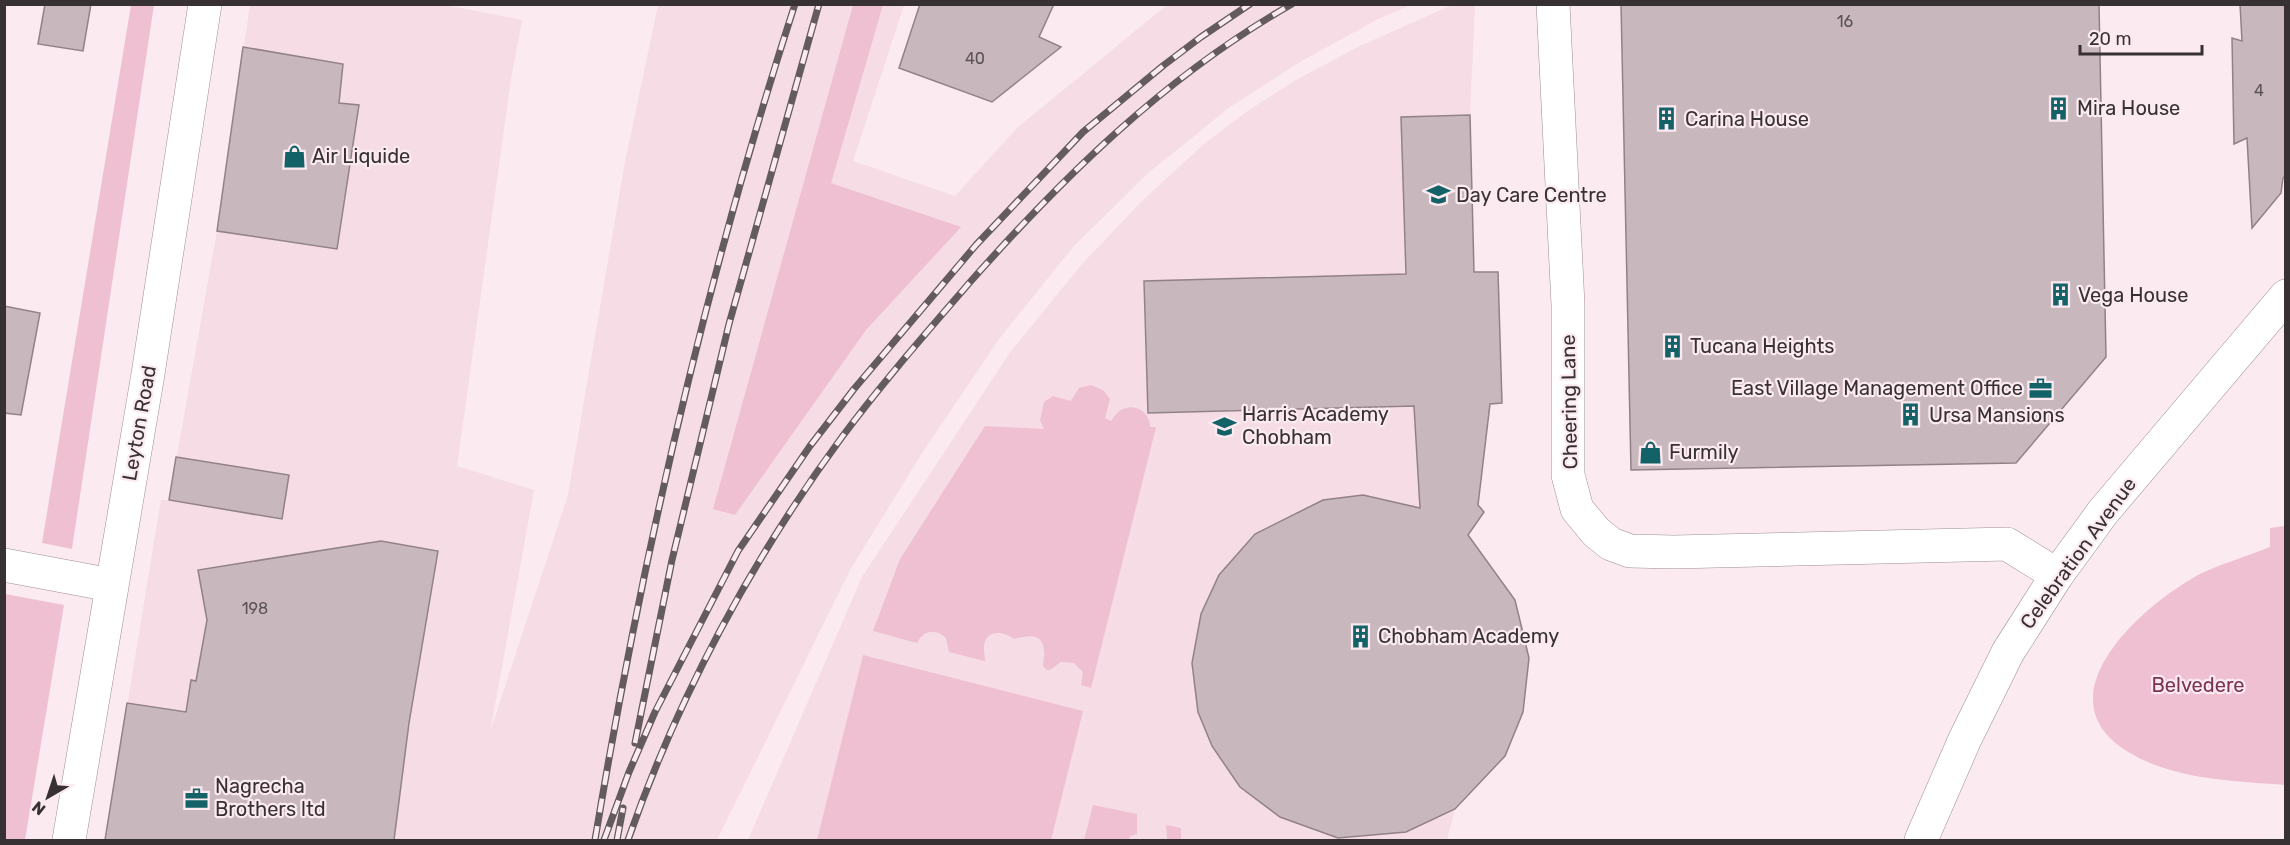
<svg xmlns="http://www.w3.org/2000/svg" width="2290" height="845" font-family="Rubik,sans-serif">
  <rect width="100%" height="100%" fill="#fbeaf0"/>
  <path fill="#f5dce5" d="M250 5H446L522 20 511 79 457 466 534 490 490 732 568 495 624 167 658 5H904L853 161 955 196 1017 128 1167 5H1411L1378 19 1300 62 1230 107 1147 174 1073 247 999 339 922 453 850 570 717 840H105L161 500H169L217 231Z
    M1452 5H1475L1470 115 1474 272H1498L1502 403 1490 404 1478 505 1468 535 1515 600 1529 658 1505 756 1455 809 1447 840H748L862 577 1011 351 1083 263 1142 201 1204 144 1249 110 1296 80 1358 47Z"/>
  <path fill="#efc0d2" d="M131 5H154L72 549 42 543Z
    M853 5H883L831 183 961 227 866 330 735 515 713 509Z
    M1091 385 1103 390 1110 399 1105 418 1111 421C1114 417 1117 412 1121 410 1135 402 1150 412 1150 427H1156L1091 688 1081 685 1083 672 1074 663 1061 662 1050 670H1047L1043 666C1043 661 1045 656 1044 651 1043 631 1026 636 1014 639 1004 631 987 629 984 645 983 650 985 655 985 661L949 652 946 638C936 628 923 630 917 643L873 631 900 559 985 426 1044 429 1040 420 1044 402 1053 396 1071 401 1079 388Z
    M2285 526V785C2235 781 2175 780 2130 753 2036 698 2144 603 2202 573 2223 563 2248 556 2270 547V528Z
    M5 594 64 605 25 840H5Z
    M863 655 1083 711 1051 840H817Z
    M1093 805 1137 814V834L1131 836 1128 840H1084Z
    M1166 825 1181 828V840H1167Z"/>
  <path fill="#c8b7bd" stroke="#928288" stroke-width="1.5" d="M45 4H91L83 51 38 44Z
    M920 4H1054L1039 37 1061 47 992 102 899 68Z
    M1621 4H2099L2106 357 2016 463 1631 470Z
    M2240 4H2286V175L2283 178 2281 193 2252 228 2247 138 2234 144 2232 38 2242 41Z
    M243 47 343 64 339 103 359 105 337 249 217 231Z
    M1470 115 1474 272H1498L1502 403 1490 404 1478 505 1484 512 1468 535 1515 600 1529 658 1523 712 1505 756 1455 809 1406 832 1338 838 1280 817 1240 787 1212 746 1198 712 1192 663 1201 614 1219 575 1255 534 1323 500 1363 495 1420 508 1414 406 1148 413 1144 281 1406 274 1401 117Z
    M4 306 40 313 21 415 4 413Z
    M176 457 289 475 282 519 169 500Z
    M381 541 438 551 409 723 394 840H105L127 703 186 712 191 680 196 681 207 620 198 570Z"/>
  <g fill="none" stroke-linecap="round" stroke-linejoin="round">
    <defs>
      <path id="minor" d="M1553 4 1568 305V475L1577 509 1596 532 1611 544 1630 551 1674 552 2007 544 2057 575
        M4 565 111 585"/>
      <path id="tertiary" d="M69 840 148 374 205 4
        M1921 840 1965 739 2008 652 2057 575 2103 512 2286 296"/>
    </defs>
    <use href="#minor" stroke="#9d8e93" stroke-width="34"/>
    <use href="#tertiary" stroke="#9d8e93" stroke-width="34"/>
    <use href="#minor" stroke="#fff" stroke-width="33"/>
    <use href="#tertiary" stroke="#fff" stroke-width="33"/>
    <defs>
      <path id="rail" d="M635 743 672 560 729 324 819 4
        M595 840C642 557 706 278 795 4
        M604 840 629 772 655 712 738 551 810 446 854 389 976 245 1083 132 1164 65 1201 37 1250 4
        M617 840 623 808
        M628 840C678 697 752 559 842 437 882 383 927 332 971 281 1065 175 1167 75 1292 4"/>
    </defs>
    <use href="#rail" stroke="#635b5e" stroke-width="7"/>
    <use href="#rail" stroke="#fbeaf0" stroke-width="4.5" stroke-dasharray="14" stroke-linecap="butt"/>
  </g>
  <defs>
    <symbol id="building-bare" viewBox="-9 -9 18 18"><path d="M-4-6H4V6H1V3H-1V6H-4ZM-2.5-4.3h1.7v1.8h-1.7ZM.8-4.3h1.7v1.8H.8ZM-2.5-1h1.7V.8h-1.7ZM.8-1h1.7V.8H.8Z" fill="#126268" stroke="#fbeaf0" stroke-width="2.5" paint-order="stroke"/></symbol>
    <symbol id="shop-bare" viewBox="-9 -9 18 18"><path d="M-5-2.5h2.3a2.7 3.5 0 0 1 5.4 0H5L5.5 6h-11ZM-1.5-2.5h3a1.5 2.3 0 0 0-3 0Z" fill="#126268" stroke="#fbeaf0" stroke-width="2.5" paint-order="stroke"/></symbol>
    <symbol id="school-bare" viewBox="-9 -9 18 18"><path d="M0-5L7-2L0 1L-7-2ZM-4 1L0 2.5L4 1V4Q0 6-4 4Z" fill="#126268" stroke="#fbeaf0" stroke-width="2.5" paint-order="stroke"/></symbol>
    <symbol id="office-bare" viewBox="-9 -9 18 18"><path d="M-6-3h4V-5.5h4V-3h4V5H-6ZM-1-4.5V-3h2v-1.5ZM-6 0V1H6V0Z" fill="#126268" stroke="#fbeaf0" stroke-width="2.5" paint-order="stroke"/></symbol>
  </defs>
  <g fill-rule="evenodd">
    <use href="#building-bare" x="2042" y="92" width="33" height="33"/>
    <use href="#building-bare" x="1650" y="102" width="33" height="33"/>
    <use href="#shop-bare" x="278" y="140" width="33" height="33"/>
    <use href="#school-bare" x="1422" y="178" width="33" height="33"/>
    <use href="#building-bare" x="2044" y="278" width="33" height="33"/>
    <use href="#building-bare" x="1656" y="330" width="33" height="33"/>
    <use href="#office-bare" x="2024" y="372" width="33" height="33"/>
    <use href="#building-bare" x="1894" y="398" width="33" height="33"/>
    <use href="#school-bare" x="1208" y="410" width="33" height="33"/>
    <use href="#shop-bare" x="1634" y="436" width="33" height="33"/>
    <use href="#building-bare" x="1344" y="620" width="33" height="33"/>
    <use href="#office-bare" x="180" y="782" width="33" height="33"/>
  </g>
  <g text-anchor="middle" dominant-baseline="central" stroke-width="4.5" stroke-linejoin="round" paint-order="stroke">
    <g font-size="16" fill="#5b5256">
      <text x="1845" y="21">16</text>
      <text x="975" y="58">40</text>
      <text x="2259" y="90">4</text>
      <text x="255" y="608">198</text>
    </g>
    <g font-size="20" fill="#373133" stroke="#fbeaf0" text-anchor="start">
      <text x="2077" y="108">Mira House</text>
      <text x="1685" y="119">Carina House</text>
      <text x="312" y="156">Air Liquide</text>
      <text x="1456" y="195">Day Care Centre</text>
      <text x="2078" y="295">Vega House</text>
      <text x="1690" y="346">Tucana Heights</text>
      <text x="2023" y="388" text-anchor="end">East Village Management Office</text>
      <text x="1242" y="414">Harris Academy<tspan x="1242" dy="23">Chobham</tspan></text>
      <text x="1929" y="415">Ursa Mansions</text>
      <text x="1669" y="452">Furmily</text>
      <text x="1378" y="636">Chobham Academy</text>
      <text x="215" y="786">Nagrecha<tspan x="215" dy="23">Brothers ltd</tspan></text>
    </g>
    <g font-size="20" fill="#373133" stroke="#fbeaf0">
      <text transform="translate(1569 402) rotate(-91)">Cheering Lane</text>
      <text transform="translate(139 423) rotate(-80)">Leyton Road</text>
      <text transform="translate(2078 553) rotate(-54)">Celebration Avenue</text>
    </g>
    <g font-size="20" fill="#7b3254" stroke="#fbeaf0">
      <text x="2198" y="685">Belvedere</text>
    </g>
  </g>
  <rect width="2290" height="845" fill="none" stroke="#373133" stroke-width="12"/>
  <g transform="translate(48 797) rotate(219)" stroke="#fbeaf0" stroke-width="4.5" paint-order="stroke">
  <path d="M0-4.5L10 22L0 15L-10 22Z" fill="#373133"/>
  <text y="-9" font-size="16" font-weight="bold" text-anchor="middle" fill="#373133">N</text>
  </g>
  <path d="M2080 45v9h122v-9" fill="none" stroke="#373133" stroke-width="3"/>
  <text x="2089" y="45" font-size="18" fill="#373133" stroke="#fbeaf0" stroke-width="4.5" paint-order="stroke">20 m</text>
</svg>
